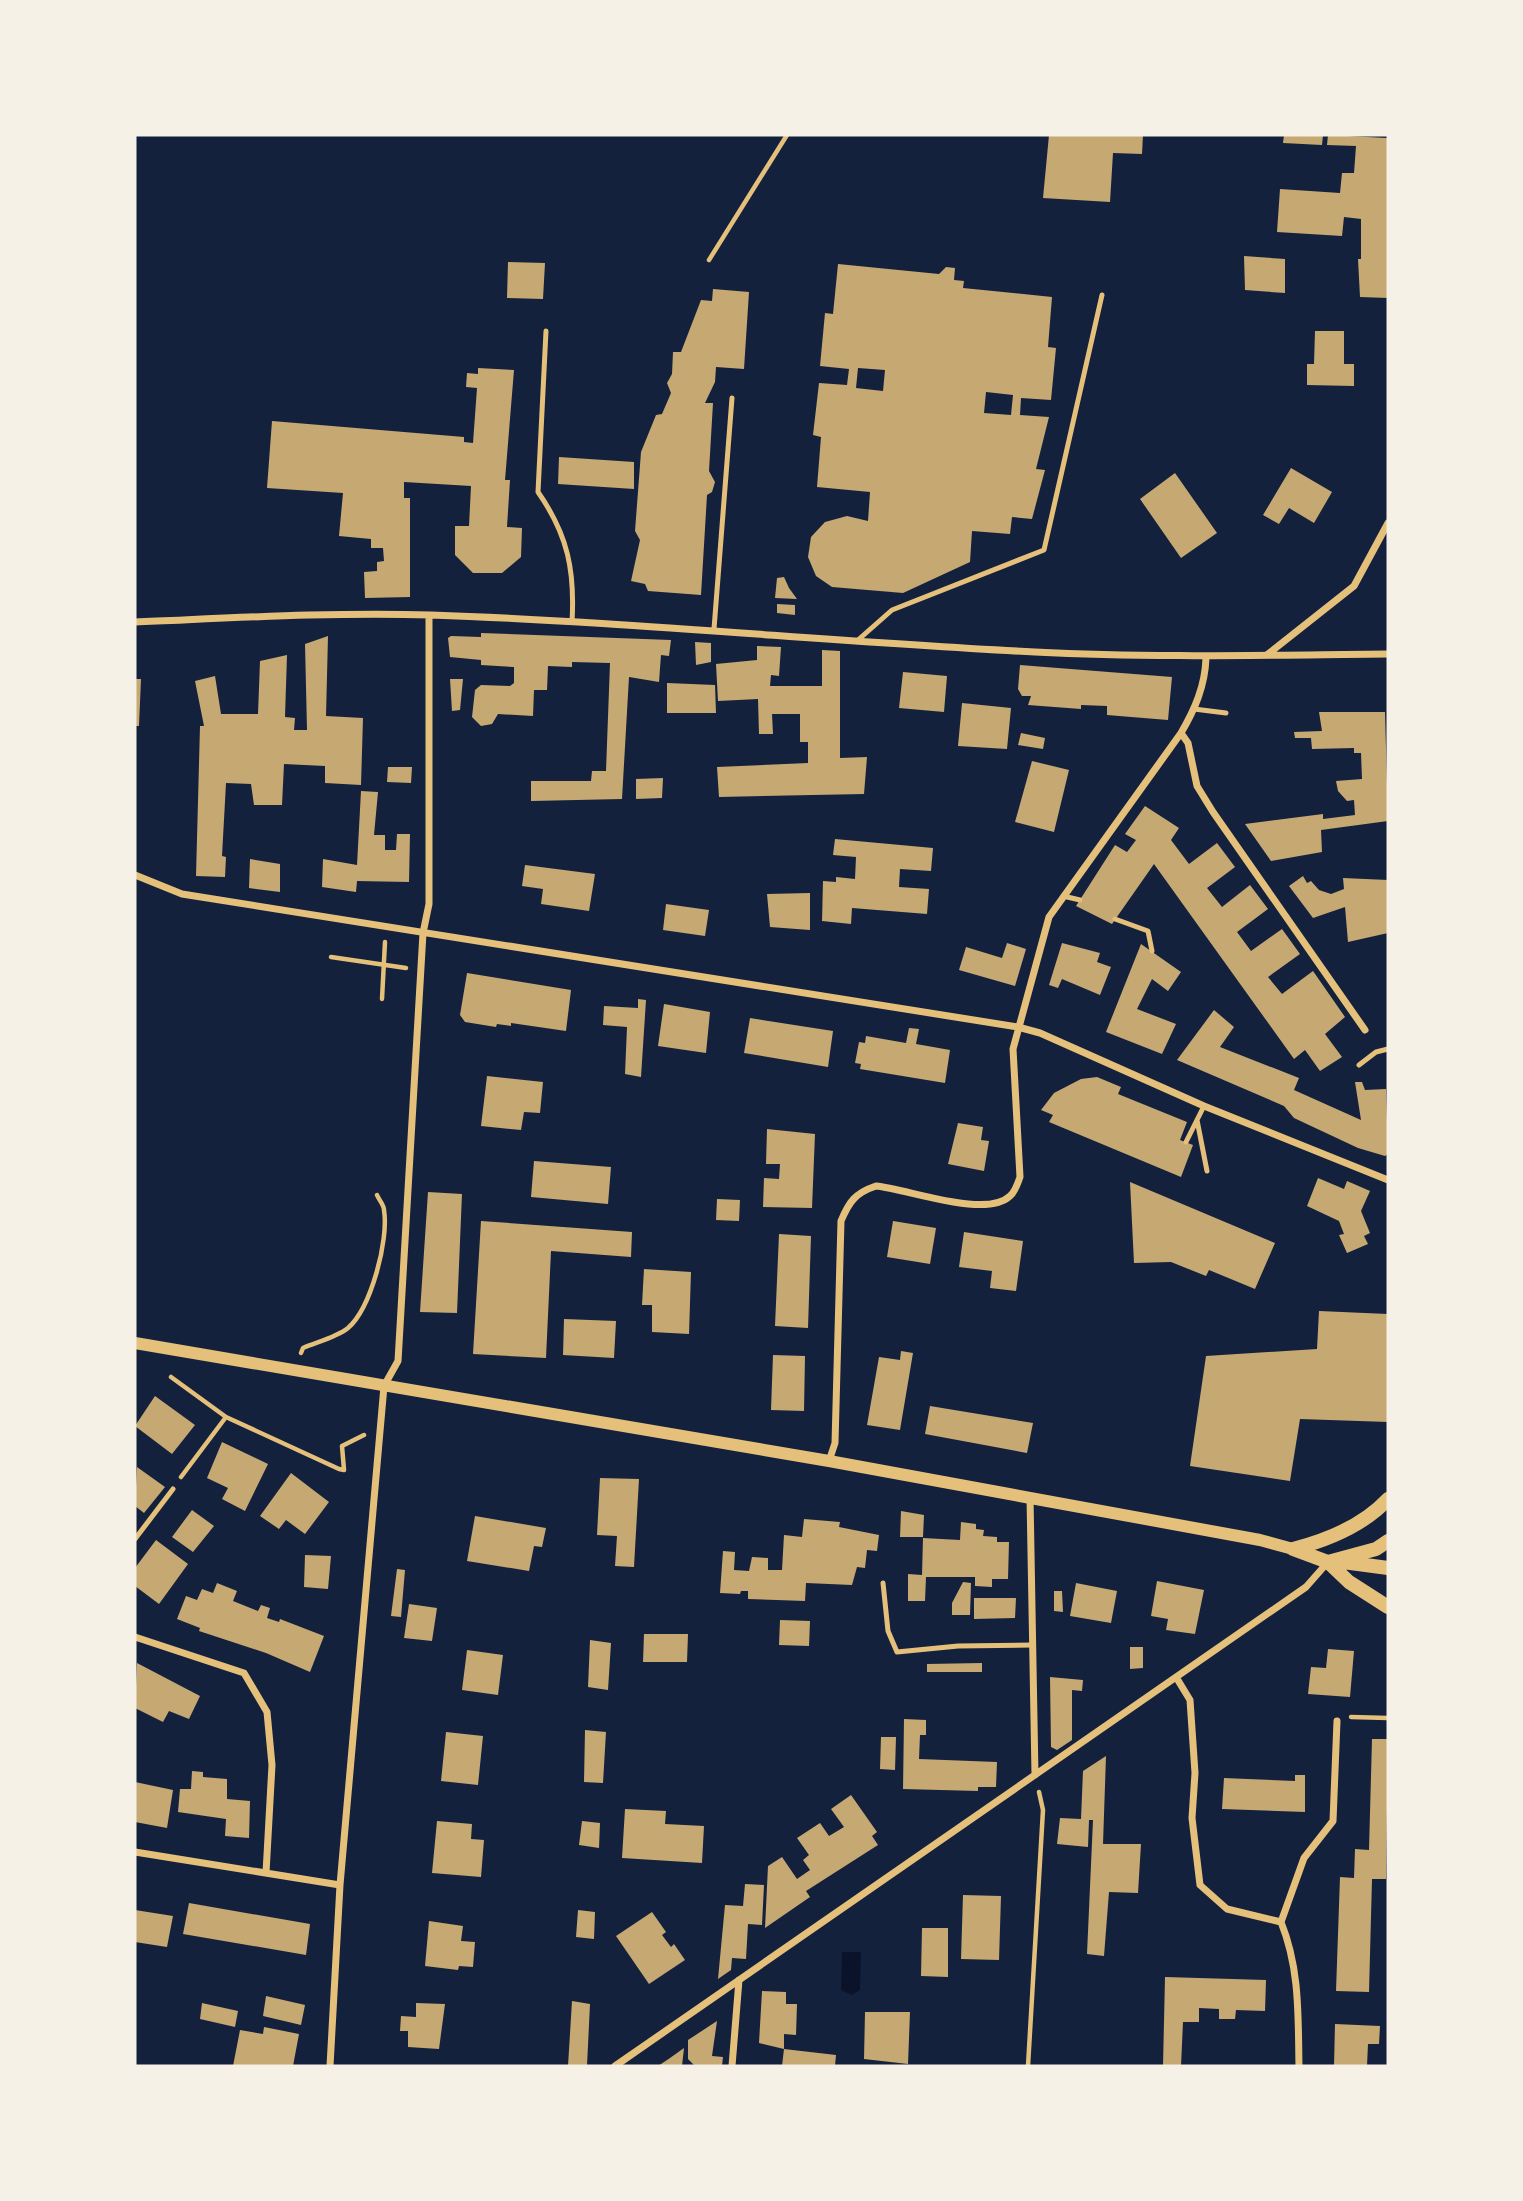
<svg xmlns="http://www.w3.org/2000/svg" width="1523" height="2201" font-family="'Noto Sans',sans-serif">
  <rect width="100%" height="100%" fill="#14213d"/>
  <path fill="#0b132b" d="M842 1952H861L860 1990 852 1995 841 1990Z"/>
  <path fill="#c6a872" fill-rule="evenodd" d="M1049 135H1143L1142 154 1113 153 1110 202 1043 198Z
    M1284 135H1323L1322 145 1283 143Z
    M1328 135 1387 138 1388 298 1360 297 1358 259H1361V219L1344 217 1342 236 1277 232 1280 189 1340 193 1342 173H1354L1356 146 1327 145Z
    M1244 256 1285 259V293L1245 290Z
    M508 262 545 263 543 299 507 298Z
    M838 264 939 274 946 267 955 268 954 280 964 281 963 288 1052 297 1048 347 1056 348 1051 400 1021 398 1020 415 1049 417 1036 469 1045 470 1032 519 1012 517 1010 534 972 531 970 562 903 593 832 587 816 576 808 557 811 537 825 522 847 516 868 521 870 492 817 487 821 437 813 435 819 383 847 385 849 369 820 366 825 313 833 314ZM858 368 885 370 883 391 856 388ZM986 392 1013 395 1011 415 984 413Z
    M713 289 749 292 744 369 716 367 715 382 705 403H713L709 471 715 482 712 492 707 495 701 595 648 591 645 584 631 581 640 540 635 531 641 452 656 415 662 414 671 393 667 383 672 374 673 352H681L701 300 712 301Z
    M1315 331H1344V364H1354V386L1307 385V364H1314Z
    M478 368 514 370 505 480H510L507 527 522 528 521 557 502 573H473L455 555V526H469L471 486 404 482V498H410V597L365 598 364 572 377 571V562L384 561 383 548H371V539L339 536 343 493 267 488 272 421 464 437V442L473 443 477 388 466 387 467 373 478 374Z
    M559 457 634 462V489L558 484Z
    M1291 468 1332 492 1314 523 1289 508 1279 524 1263 515Z
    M1175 473 1217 533 1181 558 1140 499Z
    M784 577 789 588 797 599 775 598 777 578Z
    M777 604 795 605V615L777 613Z
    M481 633 671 640 669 656 661 655 659 682 629 677 622 799 531 801V781H591L592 771H606L610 663 572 662V667L548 666 547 690H534L533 716 498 714 492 724 481 726 472 717 475 690 481 685 510 686 514 683V667L481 665V660L450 657 448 638 451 636 481 637Z
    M328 636 326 716 363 718 361 785 325 783V766L284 764 282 805H254L251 784 226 783 222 856 226 857 225 877 196 876 200 726H204L195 681 215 676 221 714H258L260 661 287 655 285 717 295 718 294 730H307L305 644Z
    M695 642 711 643V662L696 665Z
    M757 646 781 647 779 676 771 675 770 686H822V650L840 651V758L867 757 864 794 719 797 717 767 808 763V742H800V714H772L773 734H759L758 699 718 701 716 664 757 660Z
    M1020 665 1172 677 1168 720 1107 715V706L1081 705V709L1028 705 1031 696H1022L1018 689Z
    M903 672 947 676 944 712 899 708Z
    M135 679H141L139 726H135Z
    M450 679H463L460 710 452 711Z
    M667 683 715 685 716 713H667Z
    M962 703 1011 708 1007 749 958 746Z
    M1319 712H1385L1388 821 1321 830 1322 852 1271 861 1245 824 1323 814V819L1355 815 1354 800 1347 801 1338 791 1336 781 1362 779 1361 753H1354V748L1312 749 1311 738H1295L1294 732 1322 731Z
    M1021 733 1045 738 1043 749 1018 745Z
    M1032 761 1069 770 1054 832 1015 822Z
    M388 767H412L411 783 387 782Z
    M663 778 662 798 636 799V779Z
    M361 791 378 792 374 835H385V850H396L397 834H410L409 882 357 881 356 892 322 887 323 859 357 865Z
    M1145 806 1179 828 1171 840 1189 864 1217 843 1235 867 1207 888 1222 907 1250 885 1268 909 1237 932 1251 951 1282 929 1300 954 1268 977 1282 994 1313 971 1345 1017 1325 1034 1342 1057 1320 1071 1305 1050 1294 1059 1154 864 1112 924 1076 906 1115 845 1127 852 1136 840 1125 834Z
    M835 839 933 848 931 871 900 869 899 887 929 889 927 914 852 908 851 924 822 921 823 881 836 882V877L855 879 856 857 833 855Z
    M250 859 280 864V892L249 888Z
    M525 865 595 874 589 911 541 904 543 889 522 886Z
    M1303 876 1307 883 1311 881 1319 890 1331 894 1344 889 1343 878 1388 880V933L1348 942 1345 907 1313 918 1289 886Z
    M810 893V930L770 927 767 894Z
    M666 904 709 910 705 936 663 930Z
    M1007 943 1026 949 1015 986 959 970 966 947 1002 958Z
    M1062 943 1100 953 1097 962 1111 967 1100 995 1062 979 1058 988 1049 985Z
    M1141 944 1181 972 1168 991 1152 979 1137 1009 1176 1024 1162 1054 1106 1032Z
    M467 973 571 990 566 1031 511 1023V1026L497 1024 496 1027 465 1022 460 1015Z
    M638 999 646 1000 641 1077 625 1074 627 1027 603 1025 604 1006 638 1008Z
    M664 1004 710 1012 706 1053 658 1046Z
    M1214 1010 1234 1027 1220 1047 1299 1078 1294 1090 1361 1120 1355 1082H1362L1365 1090 1386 1089 1388 1154 1385 1156 1358 1148 1294 1118 1284 1106 1177 1060Z
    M750 1018 833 1031 828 1067 744 1053Z
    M909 1028 919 1029 916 1044 950 1050 945 1083 860 1069 861 1064 855 1063 859 1042 865 1043 866 1036 906 1043Z
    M487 1076 543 1082 540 1113 524 1112 521 1130 481 1126Z
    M1097 1077 1121 1087 1118 1094 1187 1122 1180 1140 1193 1145 1181 1177 1049 1122 1053 1115 1041 1110 1054 1093 1081 1079Z
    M958 1123 983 1127 981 1140 989 1141 984 1171 948 1164Z
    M767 1129 815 1134 812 1208 763 1207 764 1178 779 1179 780 1164H766Z
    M534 1161 611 1167 608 1204 531 1197Z
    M1318 1178 1344 1189 1347 1181 1370 1191 1361 1211 1370 1233 1364 1236 1368 1244 1347 1253 1339 1235 1344 1234 1339 1221 1307 1206Z
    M1130 1182 1275 1243 1255 1289 1209 1270 1206 1276 1171 1262 1134 1263Z
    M428 1192 462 1194 457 1313 420 1312Z
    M717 1199 740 1200 739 1221 716 1220Z
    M481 1221 632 1232 631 1257 551 1251 546 1358 473 1354Z
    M893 1221 936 1228 930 1264 887 1257Z
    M964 1232 1023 1241 1016 1291 990 1288 992 1271 959 1267Z
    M779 1234 811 1236 808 1328 775 1326Z
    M644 1269 691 1272 689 1334 652 1332V1305H642Z
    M1319 1311 1388 1314V1422L1300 1419 1290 1481 1190 1466 1206 1356 1317 1349Z
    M564 1319 616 1321 614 1358 563 1355Z
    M901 1351 913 1353 900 1430 867 1425 879 1357 900 1360Z
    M773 1355 805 1356 804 1411 771 1410Z
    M155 1396 195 1425 172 1454 135 1426Z
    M930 1406 1033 1423 1027 1453 925 1434Z
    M222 1442 268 1464 245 1511 222 1499 228 1488 207 1478Z
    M137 1467 165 1487 144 1513 135 1506Z
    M291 1473 329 1502 305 1534 286 1520 279 1529 260 1516Z
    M600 1478 639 1479 634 1567 615 1566 617 1536 597 1535Z
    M192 1510 214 1526 193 1552 172 1537Z
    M901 1511 924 1515 923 1537H900Z
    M475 1516 546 1528 542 1547 534 1546 529 1571 467 1561Z
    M804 1519 840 1522 839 1527 879 1535 877 1551 867 1550 865 1568 857 1567 852 1585 806 1583 805 1601 748 1599V1591H741L740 1594 720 1593 723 1551 735 1552 734 1570 749 1571 752 1557 768 1558V1570H782L784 1535 802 1537Z
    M961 1522 976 1524V1529L984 1530 983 1536 997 1537V1542H1009L1008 1579H992V1587L975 1586V1577H926L925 1601H908V1574L922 1575 923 1538 960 1540Z
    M156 1540 188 1564 159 1604 135 1586V1568Z
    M305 1555 331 1556 328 1589 304 1587Z
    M397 1569 405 1570 401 1617 391 1616Z
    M1157 1581 1204 1590 1195 1634 1166 1630 1168 1619 1151 1616Z
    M963 1582 971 1583 970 1615H952V1603Z
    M217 1583 237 1591 233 1601 258 1611 261 1605 270 1608 267 1618 279 1622 280 1619 324 1636 310 1672 266 1653 199 1631 200 1628 177 1619 186 1596 197 1600 202 1589 213 1593Z
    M1076 1583 1117 1591 1111 1623 1070 1616Z
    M1054 1591H1062L1063 1612 1054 1611Z
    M974 1598H1016L1015 1618 974 1619Z
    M409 1604 437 1608 432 1641 404 1638Z
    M780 1620 810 1621 809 1646 779 1645Z
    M644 1634H688L687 1662H643Z
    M590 1640 611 1643 608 1690 588 1687Z
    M1130 1647H1143V1668L1130 1669Z
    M1328 1649 1354 1651 1350 1697 1308 1694 1311 1667 1326 1668Z
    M467 1650 503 1655 498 1695 462 1690Z
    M137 1663 200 1696 189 1719 169 1711 163 1722 135 1708Z
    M982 1663V1672H927V1664Z
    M1050 1677 1083 1680 1082 1691 1072 1690V1740L1057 1750 1051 1747Z
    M904 1719 926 1720V1735H920L919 1759 997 1762 996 1787H978V1791L903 1789Z
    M585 1730 606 1732 603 1783 584 1782Z
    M446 1732 483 1736 478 1785 441 1781Z
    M881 1737H896L895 1770 880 1769Z
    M1372 1739H1388L1386 1879H1372L1369 1992 1336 1991 1340 1877 1354 1878 1355 1849 1369 1850Z
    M1106 1756 1103 1844H1141L1138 1893 1109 1892 1104 1956 1087 1954 1093 1820H1089L1088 1847 1057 1844 1060 1818 1081 1819 1083 1771Z
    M192 1771 203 1772V1777L227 1779V1799L250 1801 249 1838 225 1836 226 1819 178 1812 180 1789H191Z
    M1295 1775H1305V1812L1222 1809 1224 1778 1295 1781Z
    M135 1782 173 1790 167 1828 135 1822Z
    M851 1795 877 1832 872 1836 878 1845 806 1891 810 1897 765 1928 768 1866 782 1857 797 1879 810 1870 803 1860 809 1855 797 1838 820 1823 829 1836 844 1827 831 1809Z
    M625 1809 666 1811 665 1824 704 1826 702 1863 622 1858Z
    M437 1821 472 1824 471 1839 484 1840 481 1877 432 1873Z
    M582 1821 600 1823 599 1848 579 1845Z
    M745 1884 764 1885 762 1925 748 1924 746 1959 732 1958 731 1970 718 1979 725 1905 743 1906Z
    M963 1895 1001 1896 999 1960 961 1959Z
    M189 1903 310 1924 306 1955 183 1934Z
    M135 1910 173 1916 167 1947 135 1942Z
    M578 1910 595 1912 594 1939 576 1937Z
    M652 1912 666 1932 662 1935 671 1947 674 1944 685 1960 649 1984 616 1936Z
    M429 1921 463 1926 461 1941 475 1942 473 1967 459 1966 458 1970 425 1966Z
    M922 1928H948V1977L921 1976Z
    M1165 1977 1266 1980 1265 2011 1236 2010 1235 2019H1219V2009L1199 2008V2022H1183L1181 2066H1163Z
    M762 1991 786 1992V2004H797L796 2035 784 2034V2049L759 2043Z
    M266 1996 305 2005 301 2025 263 2016Z
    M572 2001 590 2004 587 2066H568Z
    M202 2003 238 2011 235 2027 200 2019Z
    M416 2003 445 2004 439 2049 408 2047V2031H400L401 2016 416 2017Z
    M865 2012H910L908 2064 864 2059Z
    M717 2021 712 2056 723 2057 722 2066H695L688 2059V2040Z
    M1335 2024 1380 2026 1379 2044H1368L1367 2066H1334Z
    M264 2027 299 2034 293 2066H233L240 2030 263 2034Z
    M684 2048 682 2066H658L670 2058Z
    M784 2049 836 2055 835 2066H782Z"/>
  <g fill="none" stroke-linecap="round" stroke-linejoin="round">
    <path stroke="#e5c07b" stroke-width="4.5" d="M709 260 787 135
      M331 957 406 968
      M382 999 385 942
      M301 1353 303 1348C317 1342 337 1337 348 1328 371 1308 389 1240 384 1210 384 1205 379 1200 377 1195
      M171 1377 226 1417 339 1469 344 1470 342 1446 364 1435
      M181 1477 226 1417
      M1351 1717 1388 1718
      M1028 2066 1043 1810 1039 1792"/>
    <path stroke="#e5c07b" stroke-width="5" d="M546 331 538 492C568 535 575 571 572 622
      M714 629 732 398
      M858 640 892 610 1044 550 1102 295
      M1194 709 1226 713
      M1063 896 1080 900
      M1115 919 1148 931 1152 951
      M1359 1065 1376 1052 1388 1049
      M1197 1120 1207 1171
      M1186 1142 1204 1106
      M135 1539 173 1489
      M883 1583 888 1631 897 1652 958 1646 1033 1645"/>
    <path stroke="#e5c07b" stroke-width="7" d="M135 622C233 618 332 612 431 615 633 622 834 642 1035 652 1153 658 1270 655 1388 654
      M1268 654 1354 586 1388 523
      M1181 733 1188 743 1197 786 1213 812 1365 1030
      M135 875 182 894 1018 1027 1040 1033 1204 1106 1388 1180
      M829 1461 835 1443 841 1221C849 1202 855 1193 876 1186 908 1189 986 1219 1010 1196 1015 1192 1018 1183 1020 1177L1013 1049 1049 917 1181 733C1195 709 1205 686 1206 658
      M1030 1497 1035 1775
      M135 1637 244 1673 267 1712 272 1765 266 1873
      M1176 1677 1190 1700 1195 1773 1192 1818 1200 1885 1227 1909 1281 1922
      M135 1852 340 1885
      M330 2066 340 1885 384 1386 398 1361 423 933 429 904V615
      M615 2066 1306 1587 1328 1562
      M732 2066 739 1980
      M1299 2066C1298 2016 1300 1969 1281 1922L1304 1858 1333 1821 1337 1721"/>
    <path stroke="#e5c07b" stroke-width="12" d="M135 1343 829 1461 1260 1540 1293 1549"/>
    <path stroke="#e5c07b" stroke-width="14" d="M1293 1549 1328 1562 1349 1582 1388 1607
      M1293 1549C1328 1540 1363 1526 1388 1499
      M1328 1562 1376 1549 1388 1541
      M1343 1562 1388 1568"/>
  </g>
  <rect width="1523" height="2201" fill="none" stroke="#f6f1e7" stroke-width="273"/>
</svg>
